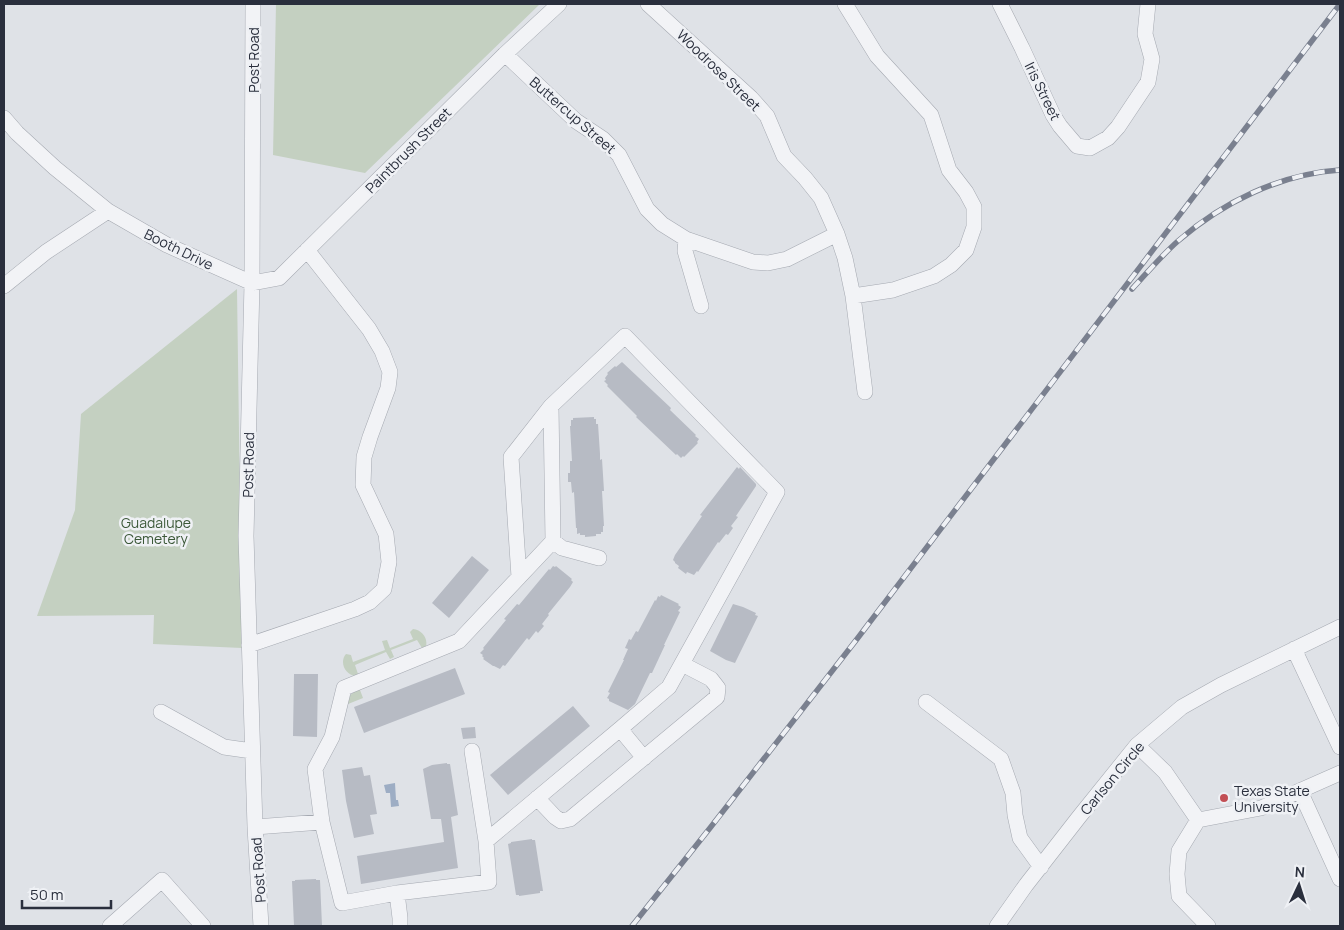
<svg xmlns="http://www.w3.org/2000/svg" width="1344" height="930" font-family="Manrope,sans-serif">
  <rect width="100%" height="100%" fill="#dfe2e7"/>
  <path fill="#c4d0c1" d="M276 4H540L365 173 273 155Z
    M237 289 242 648 153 644 154 615 37 616 75 510 81 414Z
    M413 629C422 630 428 638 426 646L422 648 417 640 391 650 394 657 390 659 386 652 355 665 358 674 356 676C345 675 339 662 346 654L351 655 353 662 385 650 382 641 387 640 390 648 413 639 410 632Z
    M358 690H360L363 698 348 704C348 696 351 693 358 690Z"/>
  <path fill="#9dadc4" d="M395 783 396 800H398L399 806 391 807 390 793H386L384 785Z"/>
  <path fill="#b7bbc4" d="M622 362 671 408 670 410 696 435 695 436 699 439 697 442 698 443 684 457 683 456 681 458 677 454 676 455 636 417 637 416 607 386 608 385 604 381 606 380 605 378 608 374 607 373 615 366 616 367Z
    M594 417V419H596V424H598L600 454V460L602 459 604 491H602L604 526H603V532H601V534H596V536L585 537V535H580V533L577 534V528H576L574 492 572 493 571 482H568V473H570V461H572L570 426H571V420H573V418Z
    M737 467 739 469 740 467 756 484V486L736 516 738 517 731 526 733 528 728 535 726 534 719 543 718 542 698 572 697 571 694 575 687 572 686 574 678 568 679 566 675 563V562L673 560 675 555 702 516 700 515Z
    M472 556 489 570 449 618 432 603Z
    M553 566 555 567 556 566 572 579 571 580 573 582 570 587 548 614 549 615 542 624 544 626 538 633 536 631 529 640 527 638 505 666 503 665 500 669 494 666H493L483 659 484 658 482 656 483 655 480 653 484 649 483 648 506 620 504 619 517 604 519 605 549 569 550 570Z
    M661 595 679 604 678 605 681 607 678 611 680 612 664 645H665L652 673H650L635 704 628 710 609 701V699L607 698 610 693 608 692 624 660H623L628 649 625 648 629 639 631 640 636 631 638 632 655 600 656 601 658 596 660 597Z
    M733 604 743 607 756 613 755 615 758 616 735 663 726 660 710 651Z
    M455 668 465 694 364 733 354 707Z
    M294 674H318L317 737 293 736Z
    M573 706 590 726 508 795 490 775Z
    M475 727 476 738 463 739 461 728Z
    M447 763V764H450L458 815 451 817 458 868 361 884 357 856 444 842 441 819H431L423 769 432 765Z
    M362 767 364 776 370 775 377 814 370 815 374 834 354 838 346 801 342 770Z
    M532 839V840H535L543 891H540V893L519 896V895H516L508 844 511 843V842Z
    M316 879V880H320L322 926H294L292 881H295V880Z"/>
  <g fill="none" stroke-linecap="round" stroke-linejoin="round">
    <defs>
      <path id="minor" d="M253 4 252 283 246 536 255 827 261 926
        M648 4 751 98 767 116 784 156 805 178 821 198 837 234 845 258 853 296 865 392
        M845 4 877 56 931 115 949 170 966 192 974 207V227L966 250 951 265 934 276 893 290 853 296
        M1000 4 1022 48 1053 115 1060 126 1077 146 1090 148 1108 138 1118 127 1148 82 1152 59 1145 34 1148 4
        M505 54 576 121 603 139 619 155 647 209 662 224 686 239 753 262 768 263 787 259 837 234
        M4 118 17 133 55 168 108 211 167 245 252 283 279 278 505 54 559 4
        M686 239 685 251 701 306
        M4 286 46 252 108 211
        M553 541 562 548 599 558
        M519 577 511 457 551 406
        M249 645 355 609 370 602 384 589 389 562 386 534 363 485 364 457 370 437 388 388 390 372 382 351 369 329 307 250
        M1294 649 1340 747
        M926 702 1001 759 1013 793 1015 815 1020 838 1041 867
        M161 712 224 747 252 751
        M620 729 644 758
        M1137 745 1165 772 1198 820 1261 808 1340 773
        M472 751 486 841
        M1300 791 1340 879
        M537 798 555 817 561 821 570 819 717 697 718 688 711 679 682 664
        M1198 820 1179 851 1177 874 1179 896 1208 926
        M255 827 322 822 342 903 397 893 489 882 486 841 620 729 669 687 777 492 625 336 551 406 553 541 459 641 344 688 332 737 315 769 322 822
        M397 893 400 918V926
        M110 926 162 880 203 926
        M997 926 1026 885 1079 817 1137 745 1182 707 1221 685 1340 627"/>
    </defs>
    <use href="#minor" stroke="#a5a9b1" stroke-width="16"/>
    <use href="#minor" stroke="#f2f3f6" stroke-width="15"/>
    <defs>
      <path id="rail" d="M1132 289C1147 273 1161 256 1178 241 1223 202 1280 174 1340 170
        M632 926 710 828 857 639 1340 4"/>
    </defs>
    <use href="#rail" stroke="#7a808f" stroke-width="5.5"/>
    <use href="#rail" stroke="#eff1f5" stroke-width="4" stroke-dasharray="11" stroke-linecap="butt"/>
  </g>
  <circle fill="#c24f55" stroke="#eff1f5" stroke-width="2" cx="1224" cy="798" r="5"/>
  <g text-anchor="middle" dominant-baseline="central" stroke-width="5" stroke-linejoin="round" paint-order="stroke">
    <g font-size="14" fill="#2a2f3d" stroke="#eff1f5">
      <text transform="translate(253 60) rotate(-90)">Post Road</text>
      <text transform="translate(719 70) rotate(44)">Woodrose Street</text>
      <text transform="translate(1043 91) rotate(64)">Iris Street</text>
      <text transform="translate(573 115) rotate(41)">Buttercup Street</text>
      <text transform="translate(408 150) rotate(-45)">Paintbrush Street</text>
      <text transform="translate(179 249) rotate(26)">Booth Drive</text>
      <text transform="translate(248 465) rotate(-89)">Post Road</text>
      <text transform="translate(1112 778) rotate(-50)">Carlson Circle</text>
      <text transform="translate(258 870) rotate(-94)">Post Road</text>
    </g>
    <g font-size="14" fill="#3b5838" stroke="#eff1f5">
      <text x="156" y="522">Guadalupe<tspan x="156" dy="16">Cemetery</tspan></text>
    </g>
    <g font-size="14" fill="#2a2f3d" stroke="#eff1f5" text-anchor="start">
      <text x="1234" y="790">Texas State<tspan x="1234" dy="16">University</tspan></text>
    </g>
  </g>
  <rect width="1344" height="930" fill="none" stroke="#2a2f3d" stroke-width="10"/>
  <g transform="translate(1299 885) rotate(4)" stroke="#eff1f5" stroke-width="4" paint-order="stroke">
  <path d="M0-4L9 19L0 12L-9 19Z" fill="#2a2f3d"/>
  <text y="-8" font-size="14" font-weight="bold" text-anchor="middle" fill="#2a2f3d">N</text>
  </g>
  <path d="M22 900v8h89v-8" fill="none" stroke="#2a2f3d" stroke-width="2.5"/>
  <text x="30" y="900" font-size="15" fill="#2a2f3d" stroke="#eff1f5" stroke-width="4" paint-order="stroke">50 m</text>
</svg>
